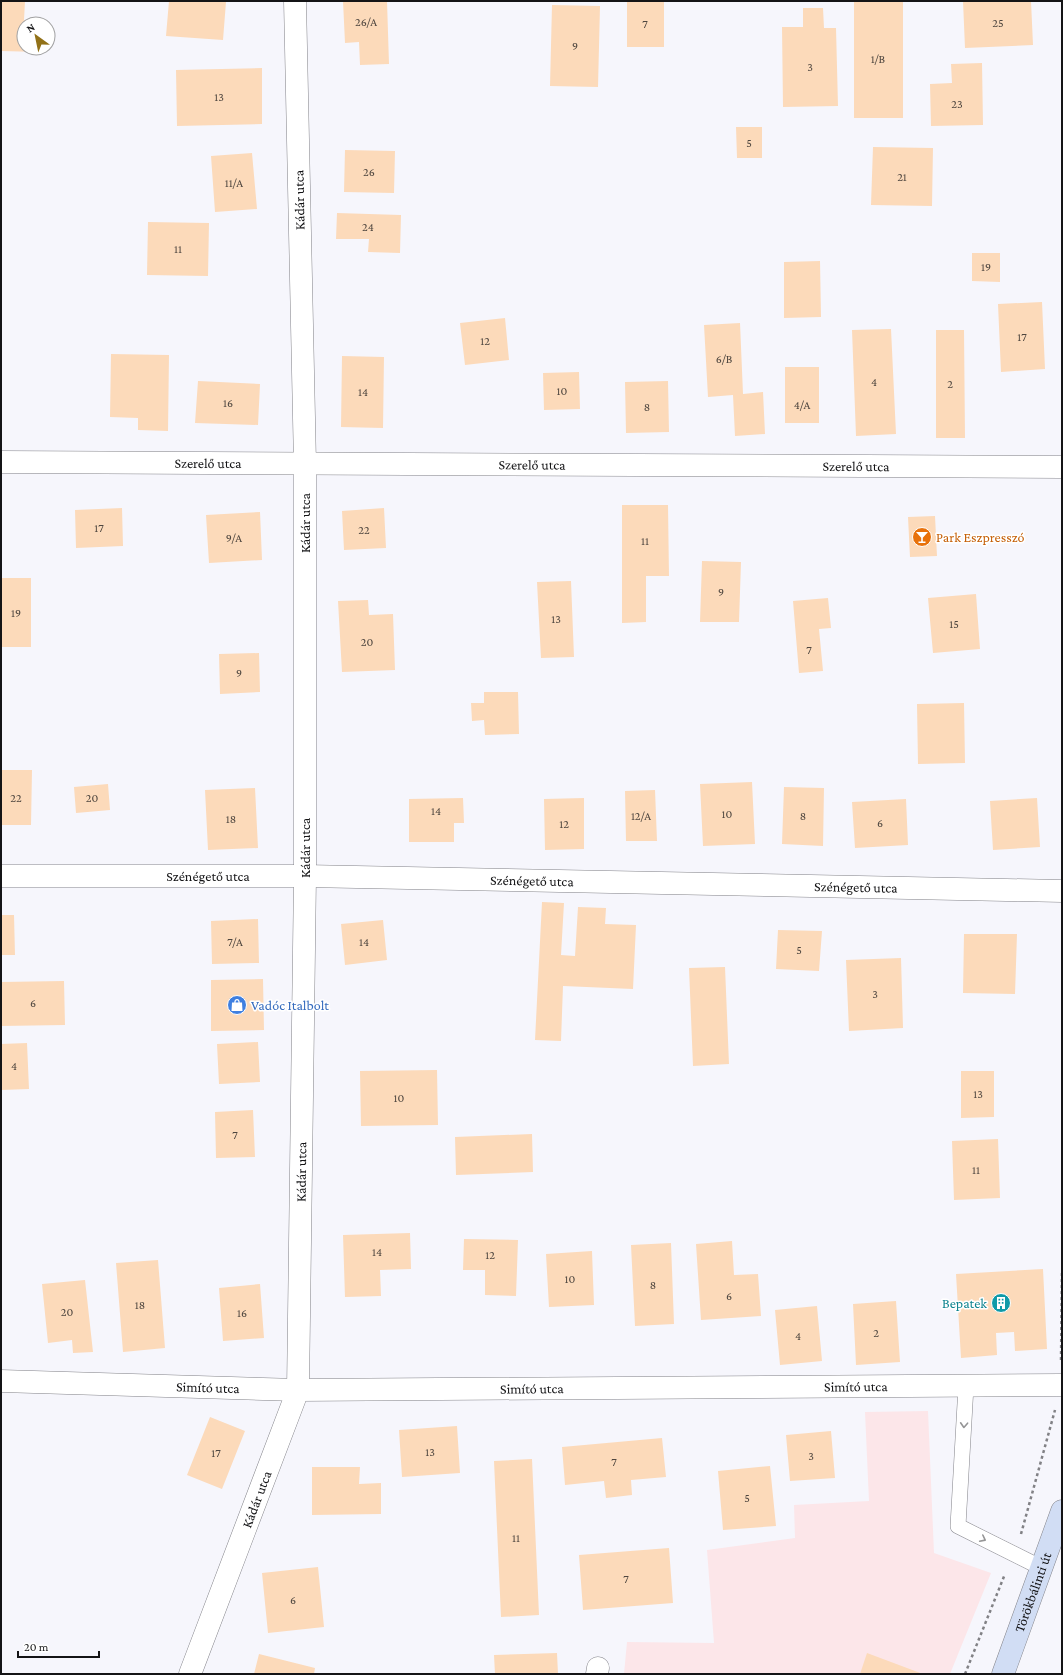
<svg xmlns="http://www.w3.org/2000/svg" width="1063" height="1675" font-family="'Crimson Pro',serif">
  <rect width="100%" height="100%" fill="#f6f6fc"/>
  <path fill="#fce6e9" d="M928 1411 934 1553 991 1573 950 1674H624L627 1642 714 1643 707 1550 795 1538 794 1505 869 1501 865 1412Z"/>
  <path fill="#fcdaba" d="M1 1H25L24 20H41V24H24V48H40V52L1 51Z
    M169 1 226 2 223 40 166 36Z
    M343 1H387L389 64 360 65 359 42 345 43Z
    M854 1H903V118H854Z
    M963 1H1031L1033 45 965 48Z
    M627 2H664V47H627Z
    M552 5 600 6 598 87 550 86Z
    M803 8H823L824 28H836L838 106 783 107 782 27H803Z
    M982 63 983 125 931 126 930 84 952 83 951 64Z
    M262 68V124L177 126 176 70Z
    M736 127H762V158H737Z
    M873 147 933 148 932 206 871 205Z
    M345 150 395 151 394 193 344 192Z
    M252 153 257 209 215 212 211 156Z
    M337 213 401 215 400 253 368 252 369 239H336Z
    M148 222 209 223 208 276 147 275Z
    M972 253H1000V282L972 281Z
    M820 261 821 317 784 318V262Z
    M1042 302 1045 369 1001 372 998 304Z
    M505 318 509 360 465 365 460 323Z
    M740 323 743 394 763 392 765 434 735 436 733 395 708 397 704 325Z
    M891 329 896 434 856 436 852 330Z
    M936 330H964L965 438H936Z
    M111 354 169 355 168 431 138 430V418L110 417Z
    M342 356 384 357 383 428 341 427Z
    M785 367H819V423H785Z
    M579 372 580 409 544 410 543 373Z
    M198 381 260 384 258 425 195 423Z
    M668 381 669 432 626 433 625 382Z
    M622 505H668L669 576H646V622L622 623Z
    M122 508 123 546 76 548 75 510Z
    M384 508 386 548 344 550 342 511Z
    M260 512 262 560 209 563 206 515Z
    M935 516 937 556 910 557 908 517Z
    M702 561 741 562 739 622H700Z
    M1 578H31V647H1Z
    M571 581 574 657 541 658 537 582Z
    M976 594 980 649 933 653 928 598Z
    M828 598 831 628 819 629 823 671 799 673 793 601Z
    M368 600 369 615 393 614 395 670 342 672 338 601Z
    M259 653 260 692 220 694 219 654Z
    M484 692H518L519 734 485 735 484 720 472 721 471 703H484Z
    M964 703 965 763 918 764 917 704Z
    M1 770H32L31 825H1Z
    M752 782 755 844 703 846 700 784Z
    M108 784 110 810 76 813 74 787Z
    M784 787 824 788 823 846 782 844Z
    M255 788 258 848 208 850 205 790Z
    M655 790 657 841H626L625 791Z
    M463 798 464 823H454V842H409V799Z
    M584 798V849L545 850 544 799Z
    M1037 798 1040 847 993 850 990 801Z
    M906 799 908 845 855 848 852 802Z
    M542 902 564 903 561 955 575 956 578 907 606 908 605 924 636 925 633 989 563 986 561 1041 535 1040Z
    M1 915H14L15 955H1Z
    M258 919 259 963 212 964 211 921Z
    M383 920 387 960 345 965 341 924Z
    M778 930 822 931 819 971 776 969Z
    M964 934H1017L1015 994 963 993Z
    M901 958 903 1028 849 1031 846 960Z
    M725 967 729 1064 693 1066 689 968Z
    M263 979 264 1030 211 1031V980Z
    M64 981 65 1025 1 1026V982Z
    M258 1042 260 1082 219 1084 217 1044Z
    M27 1043 29 1089 1 1090V1044Z
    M437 1070 438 1125 361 1126 360 1071Z
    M961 1071H994V1117L961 1118Z
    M253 1110 255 1157 216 1158 215 1112Z
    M532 1134 533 1172 456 1175 455 1137Z
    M998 1139 1000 1198 954 1200 952 1141Z
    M410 1233 411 1269 380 1270 381 1296 345 1297 343 1235Z
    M464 1239 518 1240 516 1296 485 1295V1270H463Z
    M732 1241 734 1275 758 1274 761 1316 701 1320 696 1244Z
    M671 1243 674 1324 635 1326 631 1245Z
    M592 1251 594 1305 549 1307 546 1254Z
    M158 1260 165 1348 123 1352 116 1263Z
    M1043 1269 1047 1349 1015 1351 1014 1332 996 1333 997 1355 961 1358 956 1274Z
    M85 1280 93 1352 73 1353 72 1340 48 1343 42 1284Z
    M260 1284 264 1338 223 1341 219 1288Z
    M896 1301 900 1362 856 1365 853 1304Z
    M817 1306 822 1361 780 1365 775 1310Z
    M210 1417 245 1431 222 1489 187 1475Z
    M457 1426 460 1473 402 1477 399 1430Z
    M831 1431 835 1478 790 1481 786 1435Z
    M662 1438 666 1477 631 1480 632 1495 606 1498 604 1481 565 1485 562 1447Z
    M532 1459 539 1615 501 1617 494 1461Z
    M770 1466 776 1526 723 1530 718 1471Z
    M312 1467H360L359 1484 381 1483V1514L312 1515Z
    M669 1548 673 1603 583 1610 579 1555Z
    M318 1567 324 1627 268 1633 262 1573Z
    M557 1653 558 1674H495L494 1655Z
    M867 1653 923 1674H860Z
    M259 1654 315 1668 314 1674H254Z"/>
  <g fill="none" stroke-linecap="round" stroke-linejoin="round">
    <defs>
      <path id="lane" d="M966 1386 958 1526 1042 1568"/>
      <g id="street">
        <path id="s1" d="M1 462 1062 467"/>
        <path id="s2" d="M1 876H305L1062 891"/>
        <path id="s3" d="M1 1381 298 1390 1062 1385"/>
        <path id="s4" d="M190 1674 298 1390 305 876V464L295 1"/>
        <path d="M597 1674 598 1668"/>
      </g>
      <g id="secondary">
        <path id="s5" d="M1003 1674 1062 1511"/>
      </g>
    </defs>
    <use href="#lane" stroke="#838389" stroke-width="16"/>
    <use href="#street" stroke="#838389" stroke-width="23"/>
    <use href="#secondary" stroke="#838389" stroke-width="23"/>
    <path stroke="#818185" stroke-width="2.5" stroke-dasharray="3 3" stroke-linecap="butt" d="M1061 1360 1062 1270
      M1021 1534 1055 1410
      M965 1674 1005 1574"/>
    <use href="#lane" stroke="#fff" stroke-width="15"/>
    <use href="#street" stroke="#fff" stroke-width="22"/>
    <use href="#secondary" stroke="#d1ddf4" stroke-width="22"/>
  </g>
  <defs><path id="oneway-chevron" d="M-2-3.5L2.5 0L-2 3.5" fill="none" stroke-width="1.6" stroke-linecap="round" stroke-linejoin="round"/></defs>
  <g stroke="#959596">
    <use href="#oneway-chevron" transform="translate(964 1425) rotate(93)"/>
    <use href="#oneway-chevron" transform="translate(983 1539) rotate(27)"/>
  </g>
  <defs>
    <symbol id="bar-disc" viewBox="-11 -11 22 22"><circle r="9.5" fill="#e8710a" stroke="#fff"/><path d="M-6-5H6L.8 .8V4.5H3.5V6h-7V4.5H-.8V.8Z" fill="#fff"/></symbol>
    <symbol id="shop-disc" viewBox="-11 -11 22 22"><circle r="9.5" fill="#3f7fe0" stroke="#fff"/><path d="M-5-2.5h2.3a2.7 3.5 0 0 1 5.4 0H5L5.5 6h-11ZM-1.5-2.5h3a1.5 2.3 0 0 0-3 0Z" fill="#fff"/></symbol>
    <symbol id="building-disc" viewBox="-11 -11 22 22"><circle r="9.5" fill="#0f9aa8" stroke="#fff"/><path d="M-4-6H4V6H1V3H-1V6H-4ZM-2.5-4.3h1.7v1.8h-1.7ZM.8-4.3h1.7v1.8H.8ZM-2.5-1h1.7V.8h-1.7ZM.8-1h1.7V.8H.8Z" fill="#fff"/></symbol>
  </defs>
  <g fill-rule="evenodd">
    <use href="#bar-disc" x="911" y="526" width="22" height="22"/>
    <use href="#shop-disc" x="226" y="994" width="22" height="22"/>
    <use href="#building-disc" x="990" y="1292" width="22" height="22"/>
  </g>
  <g text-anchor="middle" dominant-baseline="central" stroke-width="3" stroke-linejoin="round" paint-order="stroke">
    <g font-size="12" fill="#4e463f">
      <text x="366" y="22">26/A</text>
      <text x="998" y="23">25</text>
      <text x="645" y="24">7</text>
      <text x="575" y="46">9</text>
      <text x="878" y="59">1/B</text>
      <text x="810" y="67">3</text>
      <text x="219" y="97">13</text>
      <text x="957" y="104">23</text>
      <text x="749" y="143">5</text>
      <text x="369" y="172">26</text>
      <text x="902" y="177">21</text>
      <text x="234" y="183">11/A</text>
      <text x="368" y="227">24</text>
      <text x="178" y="249">11</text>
      <text x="986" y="267">19</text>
      <text x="1022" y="337">17</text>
      <text x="485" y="341">12</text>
      <text x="724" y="359">6/B</text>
      <text x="874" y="382">4</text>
      <text x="950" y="384">2</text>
      <text x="562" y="391">10</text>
      <text x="363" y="392">14</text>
      <text x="228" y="403">16</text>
      <text x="802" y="405">4/A</text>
      <text x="647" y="407">8</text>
      <text x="99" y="528">17</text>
      <text x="364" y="530">22</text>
      <text x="234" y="538">9/A</text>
      <text x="645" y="541">11</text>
      <text x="721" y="592">9</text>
      <text x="16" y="613">19</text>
      <text x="556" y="619">13</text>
      <text x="954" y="624">15</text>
      <text x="367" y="642">20</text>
      <text x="809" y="650">7</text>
      <text x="239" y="673">9</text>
      <text x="16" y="798">22</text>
      <text x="92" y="798">20</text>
      <text x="436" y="811">14</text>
      <text x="727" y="814">10</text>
      <text x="641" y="816">12/A</text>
      <text x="803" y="816">8</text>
      <text x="231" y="819">18</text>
      <text x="880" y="823">6</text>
      <text x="564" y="824">12</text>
      <text x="235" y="942">7/A</text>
      <text x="364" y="942">14</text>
      <text x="799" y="950">5</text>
      <text x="875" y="994">3</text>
      <text x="33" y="1003">6</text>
      <text x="14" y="1066">4</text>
      <text x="978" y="1094">13</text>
      <text x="399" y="1098">10</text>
      <text x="235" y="1135">7</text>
      <text x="976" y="1170">11</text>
      <text x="377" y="1252">14</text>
      <text x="490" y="1255">12</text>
      <text x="570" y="1279">10</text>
      <text x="653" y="1285">8</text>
      <text x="729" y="1296">6</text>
      <text x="140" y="1305">18</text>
      <text x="67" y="1312">20</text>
      <text x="242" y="1313">16</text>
      <text x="876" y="1333">2</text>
      <text x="798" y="1336">4</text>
      <text x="430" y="1452">13</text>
      <text x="216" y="1453">17</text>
      <text x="811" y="1456">3</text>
      <text x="614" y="1462">7</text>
      <text x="747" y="1498">5</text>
      <text x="516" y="1538">11</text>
      <text x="626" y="1579">7</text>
      <text x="293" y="1600">6</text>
    </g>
    <g font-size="14" fill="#141416" stroke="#fff">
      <text transform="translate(299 200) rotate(-91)">Kádár utca</text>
      <text stroke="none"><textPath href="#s1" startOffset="207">Szerelő utca</textPath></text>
      <text stroke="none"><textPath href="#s1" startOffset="531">Szerelő utca</textPath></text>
      <text stroke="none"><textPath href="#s1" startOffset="855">Szerelő utca</textPath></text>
      <text transform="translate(305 523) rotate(-90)">Kádár utca</text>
      <text stroke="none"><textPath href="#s4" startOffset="846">Kádár utca</textPath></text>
      <text stroke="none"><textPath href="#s2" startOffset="207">Szénégető utca</textPath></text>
      <text stroke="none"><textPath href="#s2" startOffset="531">Szénégető utca</textPath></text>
      <text stroke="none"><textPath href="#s2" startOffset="855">Szénégető utca</textPath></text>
      <text stroke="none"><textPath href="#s4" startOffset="522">Kádár utca</textPath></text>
      <text stroke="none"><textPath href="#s3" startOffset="855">Simító utca</textPath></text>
      <text stroke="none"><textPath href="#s3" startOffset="207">Simító utca</textPath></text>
      <text stroke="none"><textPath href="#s3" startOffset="531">Simító utca</textPath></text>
      <text stroke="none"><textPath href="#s4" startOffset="187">Kádár utca</textPath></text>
      <text stroke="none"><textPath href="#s5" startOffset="87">Törökbálinti út</textPath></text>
    </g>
    <g font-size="14" fill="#c56008" stroke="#fff" text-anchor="start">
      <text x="936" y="537">Park Eszpresszó</text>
    </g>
    <g font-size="14" fill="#366cbe" stroke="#fff" text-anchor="start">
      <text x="251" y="1005">Vadóc Italbolt</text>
    </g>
    <g font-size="14" fill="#0d838f" stroke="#fff" text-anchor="end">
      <text x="987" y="1303">Bepatek</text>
    </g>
  </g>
  <rect width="1063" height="1675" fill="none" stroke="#141416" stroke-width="4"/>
  <g transform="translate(36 36) rotate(327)"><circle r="19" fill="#ffffff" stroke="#a1a1a2"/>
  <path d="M0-3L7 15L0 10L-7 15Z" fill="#927118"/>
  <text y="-6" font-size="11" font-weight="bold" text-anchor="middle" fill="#141416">N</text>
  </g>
  <path d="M18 1651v6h81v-6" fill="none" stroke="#141416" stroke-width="2"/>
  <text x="24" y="1651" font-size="12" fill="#141416" stroke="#ffffff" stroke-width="3" paint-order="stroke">20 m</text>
</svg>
